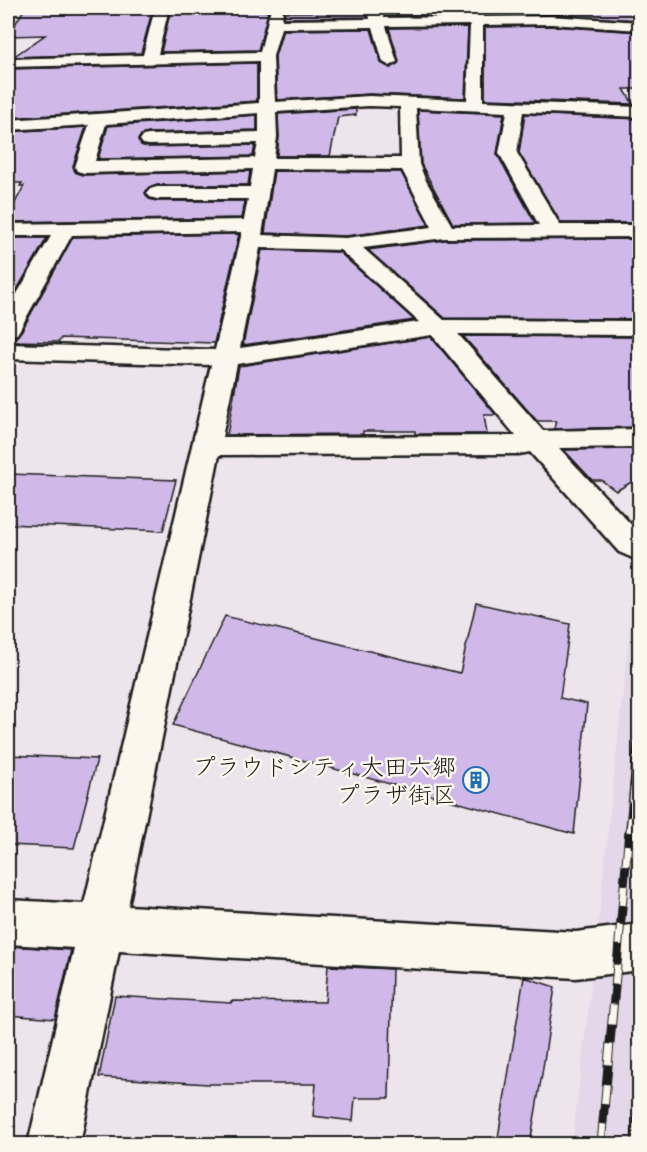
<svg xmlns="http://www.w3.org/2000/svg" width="647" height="1152" font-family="'Patrick Hand','Klee One',sans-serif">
  <rect width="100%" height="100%" fill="#eee4eb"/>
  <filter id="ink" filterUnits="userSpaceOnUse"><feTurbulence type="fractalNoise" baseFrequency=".0167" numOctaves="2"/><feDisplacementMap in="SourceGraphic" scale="12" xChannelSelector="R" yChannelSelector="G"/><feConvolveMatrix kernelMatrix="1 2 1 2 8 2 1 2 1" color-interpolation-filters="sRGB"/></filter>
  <g filter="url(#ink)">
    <path fill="#e5d7ea" d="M639 541V1144H572L595 953Z"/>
    <path fill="#b6da94" stroke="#697b58" stroke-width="1.5" d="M483 8H523L529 19H483Z"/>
    <path fill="#d0b9e9" stroke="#1c1c1c" stroke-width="1.5" d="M25 8H153L141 53 13 57 45 35 8 36Z
      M171 8H228V11H265L268 13 258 50 161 52Z
      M342 8H366L367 17 284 18 285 12H325V9Z
      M382 8H469L468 15 386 16Z
      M549 8H591L639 12V20L529 14 528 11 550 12Z
      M551 26 639 32V89H624L633 104 485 99V27Z
      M468 27 465 98 369 94 277 100 275 56 283 30 371 29 381 63 391 68 399 61 389 28Z
      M257 63V101L8 118V69Z
      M356 109V115L338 117 330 156H277L279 137 278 114Z
      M418 110 504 114 497 154 535 223 453 224 421 164Z
      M525 114 639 119V223H561L519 153Z
      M257 115V130L149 133 141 135 138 140 141 145 149 147 255 145 253 156 98 159 108 126Z
      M86 127 73 166 75 172 83 175 250 171 248 185H157L149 187 145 193 149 199 157 201H245L242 218 8 222V216L24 186H20L22 183H8V132Z
      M274 171 401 172 429 225 346 236 265 233Z
      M239 234 214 343 61 338 59 342 13 341 22 330 73 237Z
      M8 238H47L8 305Z
      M639 239V319L445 318 368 250 445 240Z
      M262 250 339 252 414 320 243 345Z
      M463 336 639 337V427L554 429 556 421H537Z
      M431 337 496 415H484L487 434H415V431H363V434L227 435 239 366Z
      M635 449V480L616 491 601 480H592L564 450Z
      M8 474 176 480 163 531 8 524Z
      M476 603 570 624 560 698 587 704 574 834 173 725 225 616 460 673Z
      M8 755 97 759 74 848 8 845Z
      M8 946 71 950 55 1019 8 1015Z
      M328 966 392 969 389 1098H355L353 1121 313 1116 316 1084H208L99 1077 115 996 231 1003V1001L325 1002Z
      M524 977 555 987 542 1074 530 1144H497Z"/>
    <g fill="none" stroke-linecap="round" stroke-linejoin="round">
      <defs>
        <path id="minor" d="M155 8H169L158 54 260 52 271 8H283L282 20 370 19 368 8H380L384 18 470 17 471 8H483V17L551 16 640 22V30L551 24 483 25V101L640 107V117L523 112 517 153 560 225H640V237L445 238 363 248 444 320 640 321V335L458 334 543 431 640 429V447L559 448 640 534V561L619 552 530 452 519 454 219 455 128 906 576 932 640 924V970L576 978 119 951 80 1144H28L74 948 8 944V900L84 904 211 365 8 359V344L215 350 242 232 72 235 20 329 17 334 8 336V309L51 236H8V224L244 220 248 199H157L150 197 147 193 150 189 157 187H250L253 169 84 173 77 171 75 167 89 125 8 130V120L259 103V61L8 67V59L143 55ZM470 25 467 100 369 96 275 102 273 56 281 28 373 27 383 62 390 66 397 62 386 26ZM369 106 400 107 401 158H274L277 137 276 112ZM416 108 507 112 499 153 539 225 452 226 425 179 419 164ZM259 113V132L149 135 143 136 140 140 143 144 149 145 258 143 255 158 95 161 106 124ZM272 169 402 170 432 227 346 238 262 235ZM260 248 340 250 419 322 240 348ZM432 335 516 436 222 437 237 364Z"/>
      </defs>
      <use href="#minor" stroke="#1c1c1c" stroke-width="5"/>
      <use href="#minor" fill="#fbf7ec" fill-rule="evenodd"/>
      <defs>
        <path id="rail-far1" d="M629 832 640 712"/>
        <path id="rail" d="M601 1144 629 830
          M635 1144 640 1081"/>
      </defs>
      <use href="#rail-far1" stroke="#1c1c1c" stroke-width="8"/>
      <use href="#rail" stroke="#1c1c1c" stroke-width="9"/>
      <use href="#rail-far1" stroke="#fbf7ec" stroke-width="5" stroke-dasharray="15" stroke-linecap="butt"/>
      <use href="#rail" stroke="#fbf7ec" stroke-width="7" stroke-dasharray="20" stroke-linecap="butt"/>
    </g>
  </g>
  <defs>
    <symbol id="building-ring" viewBox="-11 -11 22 22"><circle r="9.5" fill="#fbf7ec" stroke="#1f6fb2" stroke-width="1.5"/><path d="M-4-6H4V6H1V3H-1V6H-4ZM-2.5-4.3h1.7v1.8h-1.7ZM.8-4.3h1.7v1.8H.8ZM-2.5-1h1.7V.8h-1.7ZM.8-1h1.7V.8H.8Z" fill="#1f6fb2"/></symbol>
  </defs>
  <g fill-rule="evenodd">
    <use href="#building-ring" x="461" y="765" width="30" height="30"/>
  </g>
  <g text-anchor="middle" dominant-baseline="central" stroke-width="5" stroke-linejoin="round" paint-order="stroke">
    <g font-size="24" fill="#1c1c1c" stroke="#fbf7ec" text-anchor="end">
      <text x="456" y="766">プラウドシティ大田六郷<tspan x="456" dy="28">プラザ街区</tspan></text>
    </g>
  </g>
  <rect width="647" height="1152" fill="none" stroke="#fbf7ec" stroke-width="30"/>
  <rect x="15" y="15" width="617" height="1122" fill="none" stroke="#1c1c1c" stroke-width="2" filter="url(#ink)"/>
</svg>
